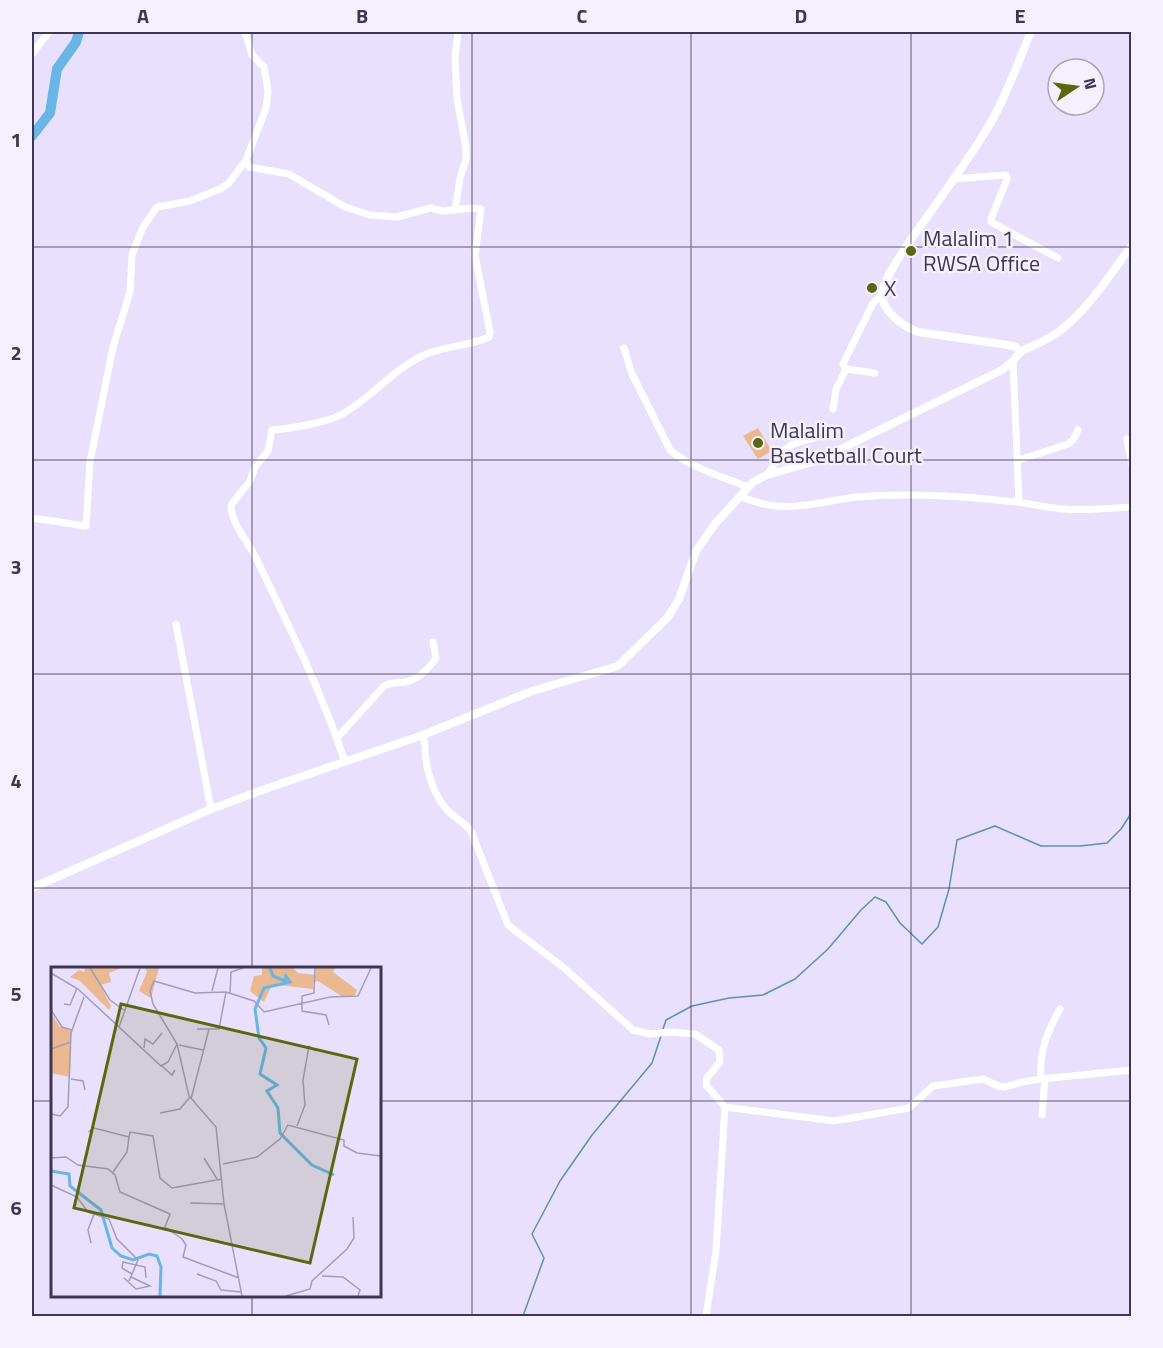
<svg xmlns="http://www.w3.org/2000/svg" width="1163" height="1348" font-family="'Titillium Web',sans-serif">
  <rect width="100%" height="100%" fill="#e8e0fd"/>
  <path fill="#eab891" d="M758 428 772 451 758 459 743 436Z"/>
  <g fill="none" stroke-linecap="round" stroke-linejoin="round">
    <path stroke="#5c8fb9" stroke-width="1.5" d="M663 1029 666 1020 692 1006 729 998 763 995 795 979 828 949 861 910 875 897 886 902 900 923 922 944 938 927 949 889 957 840 995 826 1041 846H1080L1107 843 1121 829 1132 812
      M523 1316 544 1258 532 1234 560 1181 592 1135 652 1063 661 1036"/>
    <path stroke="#68b5e6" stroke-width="10" d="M32 136 50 113 57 69 76 42 79 32"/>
    <path stroke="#fff" stroke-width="7" d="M32 54 49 32
      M246 160 249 167 289 174 345 207 370 215 397 217 431 208 442 211 473 208 481 209 475 255 490 332 489 337C471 346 442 346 422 356 393 370 372 397 344 413 330 422 289 429 272 430L268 451 255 467 250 481 231 505C231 524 248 541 256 558 288 624 322 692 345 762
      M953 179 1006 175 1007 179 991 219V222L1058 258
      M455 210 460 178 466 159V147L457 99 455 57 458 32
      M624 348 632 374 670 450C691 468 723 477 748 487
      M1013 361 1019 502
      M875 373 846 369 843 364 873 303 882 295
      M833 409 836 389 846 369
      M1127 439 1132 465
      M1019 460 1068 444 1073 440 1078 430
      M767 475C784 450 782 445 814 438
      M740 496C782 516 814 502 857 497 910 492 964 496 1017 502 1032 504 1047 508 1063 509 1085 511 1109 508 1132 507
      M32 518 86 526 90 462 113 347 130 292 132 255 143 227 157 207 190 201 220 189 229 183 246 160 266 108 268 91 264 67 252 55 245 32
      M176 624 211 809
      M423 735 425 745
      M337 738 384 686C391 682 396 683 404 682 415 682 430 668 436 658L433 642
      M425 750C426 771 434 797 449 812 457 819 465 823 471 831L508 925 563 967 633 1030 650 1034 670 1032 695 1034 719 1050 720 1062 707 1078 706 1085 725 1107 834 1121 909 1108 933 1086 983 1079 998 1086 1005 1087 1022 1082 1041 1079 1132 1070
      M1041 1079C1039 1052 1047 1032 1060 1009
      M1042 1115 1045 1079
      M706 1316 716 1251 725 1107"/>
    <path stroke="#fff" stroke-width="8" d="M1031 32C1018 62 1007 95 990 124 965 166 935 205 907 245 901 255 882 282 882 294 882 312 903 326 918 332L1008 345 1016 347 1020 352C1033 345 1049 340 1061 330 1090 307 1110 275 1132 245
      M32 888 211 809 268 788 423 735 532 691 618 666 668 617 679 599 696 551 715 524 753 482 767 475 816 461 1002 370 1013 361 1020 352"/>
  </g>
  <path fill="none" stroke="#3f3651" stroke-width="1.5" stroke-opacity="0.55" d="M252 32V968M472 32V1316M691 32V1316M911 32V1316M32 247H1132M32 460H1132M32 674H1132M32 888H1132M32 1101H52M380 1101H1132M252 1296V1316"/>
  <g fill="#5a670e" stroke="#f4f0fe" stroke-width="2">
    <circle cx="911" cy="251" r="6"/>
    <circle cx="872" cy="288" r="6"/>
    <circle cx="758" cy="443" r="6"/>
  </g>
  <g text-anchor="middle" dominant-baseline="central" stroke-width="5" stroke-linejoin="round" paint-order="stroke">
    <g font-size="22" fill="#3f3651" stroke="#f4f0fe" text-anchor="start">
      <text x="923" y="238">Malalim 1<tspan x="923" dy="25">RWSA Office</tspan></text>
      <text x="884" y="288">X</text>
      <text x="770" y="430">Malalim<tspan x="770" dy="25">Basketball Court</tspan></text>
    </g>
  </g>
  <g transform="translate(51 967)">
    <rect width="330" height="330" fill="#e8e0fd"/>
    <path d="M34 1H70L58 6 60 15 49 18 60 39 58 43 29 14 19 10 28 3 33 5ZM94 1H108L100 31 88 24 96 5ZM211 1H242L247 6 265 8V1H284L282 5 306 23 304 28 292 30 267 14 262 15V22L227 18 220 20 213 35 199 24 203 9 211 8ZM1 48 9 60 20 63 19 110 0 106Z" fill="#eab891"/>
    <path fill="none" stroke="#68b5e6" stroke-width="3" d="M219 1 222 9 234 14 235 9 239 15 213 21 204 42 208 71 215 81 209 107 226 118 216 124 227 141 229 166 261 198 283 208M0 204 18 207 19 219 50 243 61 281 70 289 82 293 98 287 106 289 110 300 109 329"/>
    <path fill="none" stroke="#a49cb8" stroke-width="1.5" d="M39 1 59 33 73 43M264 1 263 26 251 29V44L275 48 278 58M0 6 27 22 110 99 117 95 126 77 102 37 99 24 103 14 144 26 175 25 203 34 213 45 279 30 307 29 320 1M161 24 167 1M179 26 180 5 192 1M13 37 19 38 26 21M0 43 11 60 21 63M68 60 89 1M146 62H168L175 25M126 77 138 129 165 160 173 237 191 329M128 78 152 83M93 81 94 72 102 77 111 66M0 82 20 75M111 99 121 108 124 103M20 112 32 114 34 123M140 132 158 62M109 146 129 142 139 130M0 147 9 149 17 140 20 66 33 30M246 159 254 138 252 113 258 79 265 84M37 165 43 161 78 170M78 170 79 165 102 169 109 211 121 221 171 212M0 191 15 190 27 198 57 202 64 208 69 225 119 247 114 260 131 272 135 278 132 290 188 311M153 191 166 212M172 197 206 190 229 172 237 158 293 173V179L306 186 330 189M62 205 76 185 78 170M0 218 26 230 37 245 58 252 66 272 87 293 78 314M139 236 173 237M40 276 37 263 43 247M81 307 71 301 72 295 94 300 95 311M146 307 165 314 170 323 191 325M271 309 292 310 309 323 307 329M73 311 85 322 99 319 80 310M235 329 259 322 261 314 296 282 303 271 302 250"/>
    <path fill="#5a670e" fill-opacity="0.15" stroke="#5a670e" stroke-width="3" d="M70 37 306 92 259 296 23 241Z"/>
    <rect width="330" height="330" fill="none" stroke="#3f3651" stroke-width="3"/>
  </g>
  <rect width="1163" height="1348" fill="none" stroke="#f4f0fe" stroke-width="66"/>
  <g transform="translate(1076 87) rotate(77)"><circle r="28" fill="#f4f0fe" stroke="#aca6b9" stroke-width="1.5"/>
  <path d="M0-4.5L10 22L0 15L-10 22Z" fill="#5a670e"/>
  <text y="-9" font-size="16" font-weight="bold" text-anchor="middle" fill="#3f3651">N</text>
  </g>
  <rect x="33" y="33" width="1097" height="1282" fill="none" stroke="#3f3651" stroke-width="2"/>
  <g font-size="20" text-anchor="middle" font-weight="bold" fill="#3f3651">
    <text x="143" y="23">A</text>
    <text x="362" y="23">B</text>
    <text x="582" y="23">C</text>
    <text x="801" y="23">D</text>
    <text x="1020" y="23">E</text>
    <text x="16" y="147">1</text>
    <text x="16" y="360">2</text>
    <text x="16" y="574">3</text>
    <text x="16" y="788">4</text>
    <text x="16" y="1001">5</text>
    <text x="16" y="1215">6</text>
  </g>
</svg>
